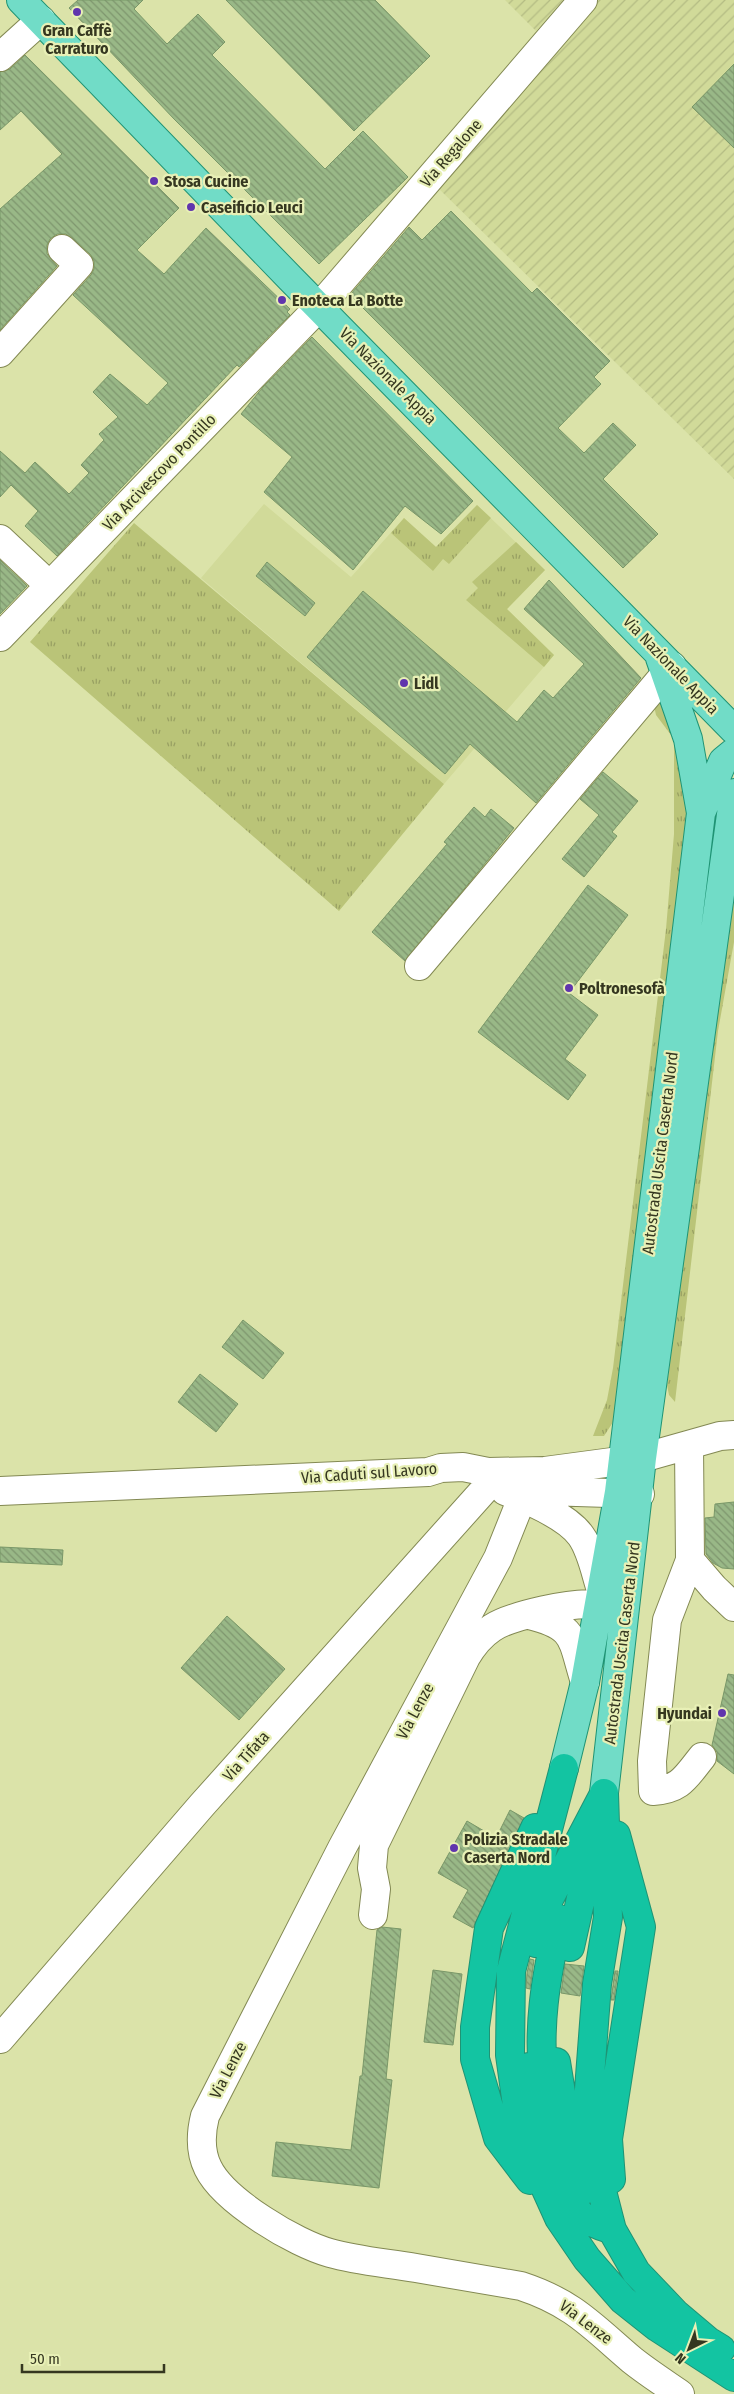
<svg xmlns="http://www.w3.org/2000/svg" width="734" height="2394" font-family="'Fira Sans Condensed',sans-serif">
  <defs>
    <pattern id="industrial-furrows" width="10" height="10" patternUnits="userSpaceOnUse" patternTransform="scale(1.25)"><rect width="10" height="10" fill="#d1da99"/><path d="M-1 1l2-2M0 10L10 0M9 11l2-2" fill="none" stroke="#b4bc84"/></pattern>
    <pattern id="grass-tufts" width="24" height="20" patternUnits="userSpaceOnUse" patternTransform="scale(1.25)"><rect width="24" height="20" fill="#bac478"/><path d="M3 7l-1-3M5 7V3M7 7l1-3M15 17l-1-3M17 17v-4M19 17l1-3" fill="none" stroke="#98a062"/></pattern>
    <pattern id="building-back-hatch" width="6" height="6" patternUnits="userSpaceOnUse" patternTransform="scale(1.25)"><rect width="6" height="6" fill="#99b887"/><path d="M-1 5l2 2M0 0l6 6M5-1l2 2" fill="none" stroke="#7e966e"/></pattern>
  </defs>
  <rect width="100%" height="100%" fill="#dbe3a9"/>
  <path fill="#d1da99" d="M264 504 351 577 404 518 436 547 477 505 545 570 507 609 554 655 444 784 201 578Z"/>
  <path fill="url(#industrial-furrows)" d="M505 0H563L536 31Z
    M597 0H734V479L435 185 511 101Z"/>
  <path fill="url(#grass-tufts)" d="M477 505 491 518 449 564 443 559 433 571 391 533 404 518 436 547Z
    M134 523 444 784 339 911 30 642Z
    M516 542 545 570 507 609 554 655 544 667 466 600 478 588 472 582Z
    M661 697 673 720 690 817 621 1410 604 1436H593L607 1400 613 1368 666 929 674 834V739L656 715 654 706Z
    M734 889V942L718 1031 675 1402 669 1395 667 1385 711 1028Z"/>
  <path fill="url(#building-back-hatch)" stroke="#799768" d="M78 0H143L134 9 167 44 198 14 225 42 212 55 325 169 363 131 408 177 319 264 174 119 69 8Z
    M226 0H375L430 56 354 131Z
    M25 55 179 208 137 250 164 274 206 228 290 309 287 312 290 315 239 367 237 365 57 556 25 526 38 511 11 485 0 497V451L25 473 35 462 69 494 89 473 81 465 104 440 99 434 118 417 93 392 110 374 147 405 168 383 73 295 91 275 94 269V261L90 254 66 234H57L50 239 47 245V254L57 266 0 330V209L62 154 21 111 0 130V72L10 69Z
    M734 64V148L692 107Z
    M451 211 532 293 537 288 610 361 594 377 601 384 558 428 584 453 613 423 636 445 603 479 658 534 623 568 350 295 409 227 422 240Z
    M312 337 473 501 441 534 405 506 353 570 264 492 292 457 241 414 263 387Z
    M0 560 27 586 0 614Z
    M267 562 315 603 305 616 256 576Z
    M549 580 641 678 536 803 470 744 445 774 307 657 363 591 517 722 544 690 553 698 584 664 524 609Z
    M603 772 638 801 612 832 617 836 584 877 562 859 599 815 580 799Z
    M474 807 485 817 491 809 514 828 405 961 372 932 447 844 444 842Z
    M588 885 628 915 569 993 598 1015 565 1059 586 1075 568 1100 478 1032Z
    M243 1320 284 1353 263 1379 222 1347Z
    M200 1374 238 1404 216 1432 178 1402Z
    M734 1502V1569L722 1568 713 1563 706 1554 705 1518 714 1517 715 1504Z
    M0 1547 63 1550 62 1565 0 1562Z
    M227 1616 285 1669 239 1720 181 1668Z
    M728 1674 734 1675V1774L717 1761V1752L712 1745Z
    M510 1810 524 1818 473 1928 453 1917 468 1890 438 1873 467 1821 496 1838Z
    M382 1927 401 1929 386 2079 392 2080 379 2188 272 2176 276 2142 351 2150 360 2076H362L377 1930Z
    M530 1959 534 1960 530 1989 526 1988 527 1973Z
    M565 1964 584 1966 580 1996 561 1993Z
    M433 1970 462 1974 453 2045 424 2042Z
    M615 1971H618L614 2000H611Z"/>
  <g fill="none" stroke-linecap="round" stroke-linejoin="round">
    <defs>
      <path id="minor" d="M0 57 41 20
        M0 353 79 265 62 249
        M0 539 49 585
        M0 637 319 307 583 0
        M419 966 672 666
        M689 1445 690 1560 714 1588 734 1607
        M514 1490 640 1494
        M0 1491 428 1472 441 1468 463 1467 488 1472 545 1471 642 1458 720 1436 734 1435
        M505 1491C528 1500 567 1516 581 1536 591 1550 595 1571 600 1587
        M522 1498 498 1558 342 1848 205 2116C201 2132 200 2152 208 2168 224 2201 296 2244 330 2253 358 2261 388 2263 416 2268 451 2274 486 2280 521 2286 573 2303 592 2326 632 2360 647 2372 664 2383 680 2394
        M690 1560 667 1620 652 1761 653 1791C681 1789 685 1778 702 1757
        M529 1615C577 1627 571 1638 585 1682
        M373 1915 376 1889 372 1868 374 1845 466 1657C473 1645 480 1636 492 1628 510 1616 575 1601 596 1605 601 1605 606 1609 610 1611L614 1619
        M0 2039 202 1805 485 1489 488 1472"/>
      <path id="major" d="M21 0 290 278 734 730
        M660 658 688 739 701 813
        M564 1768 585 1682 619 1492 701 813 723 761 734 752
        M604 1793 642 1458 734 793"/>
      <path id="highway" d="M564 1768 511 1971 510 2055 521 2134 559 2218 587 2259 623 2300 657 2327 734 2377
        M604 1793 608 1917 597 1984 586 2129 612 2230 636 2272 676 2314 708 2341 721 2349
        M536 1943 548 1901 604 1794
        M570 1947 596 1831
        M556 2062 569 2142 584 2190
        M529 2067C538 2113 547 2181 581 2215 588 2222 602 2226 612 2230
        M545 2089C536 2030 546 1976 559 1919
        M611 2179 608 2139 641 1927 616 1835
        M530 2180 498 2138 475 2059V2027L489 1928 535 1828"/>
    </defs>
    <use href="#minor" stroke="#838953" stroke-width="30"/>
    <use href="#major" stroke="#1f9374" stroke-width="30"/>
    <use href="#highway" stroke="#1f9374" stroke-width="30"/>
    <use href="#minor" stroke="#fff" stroke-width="28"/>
    <use href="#major" stroke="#71dcc7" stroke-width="28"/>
    <use href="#highway" stroke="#13c4a2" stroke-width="28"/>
  </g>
  <g fill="#6035ad" stroke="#e8f0b6" stroke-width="2">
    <circle cx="77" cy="12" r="5"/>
    <circle cx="154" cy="181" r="5"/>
    <circle cx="191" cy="207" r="5"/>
    <circle cx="282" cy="300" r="5"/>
    <circle cx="404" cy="683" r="5"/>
    <circle cx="569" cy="988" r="5"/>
    <circle cx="722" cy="1713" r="5"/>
    <circle cx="454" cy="1848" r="5"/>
  </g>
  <g text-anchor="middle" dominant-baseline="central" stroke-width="4.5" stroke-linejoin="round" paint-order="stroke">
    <g font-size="16" font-weight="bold" fill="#353720" stroke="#e8f0b6" text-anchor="start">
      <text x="77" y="30" text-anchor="middle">Gran Caffè<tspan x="77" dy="18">Carraturo</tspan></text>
      <text x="164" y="181">Stosa Cucine</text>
      <text x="201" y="207">Caseificio Leuci</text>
      <text x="292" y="300">Enoteca La Botte</text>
      <text x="414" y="683">Lidl</text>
      <text x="579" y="988">Poltronesofà</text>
      <text x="712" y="1713" text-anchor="end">Hyundai</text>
      <text x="464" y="1839">Polizia Stradale<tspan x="464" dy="18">Caserta Nord</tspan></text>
    </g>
    <g font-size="16" fill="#353720" stroke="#e8f0b6">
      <text transform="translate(451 153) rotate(-49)">Via Regalone</text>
      <text transform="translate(388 376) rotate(45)">Via Nazionale Appia</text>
      <text transform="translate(159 472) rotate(-46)">Via Arcivescovo Pontillo</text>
      <text transform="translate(671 665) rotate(46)">Via Nazionale Appia</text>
      <text transform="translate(660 1153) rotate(-83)">Autostrada Uscita Caserta Nord</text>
      <text transform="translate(369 1473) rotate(-4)">Via Caduti sul Lavoro</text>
      <text transform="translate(622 1643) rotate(-83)">Autostrada Uscita Caserta Nord</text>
      <text transform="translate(415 1711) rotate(-62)">Via Lenze</text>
      <text transform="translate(246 1756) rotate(-48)">Via Tifata</text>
      <text transform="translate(228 2070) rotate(-63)">Via Lenze</text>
      <text transform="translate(586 2322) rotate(37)">Via Lenze</text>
    </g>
  </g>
  <g transform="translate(689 2349) rotate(222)" stroke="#e8f0b6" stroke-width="4" paint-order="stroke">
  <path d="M0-4L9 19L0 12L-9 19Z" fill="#353720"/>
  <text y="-8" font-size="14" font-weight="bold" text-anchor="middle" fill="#353720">N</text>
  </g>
  <path d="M22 2364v8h142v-8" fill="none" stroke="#353720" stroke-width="2.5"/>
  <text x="30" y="2364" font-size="15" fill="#353720" stroke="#e8f0b6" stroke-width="4" paint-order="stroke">50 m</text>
</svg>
